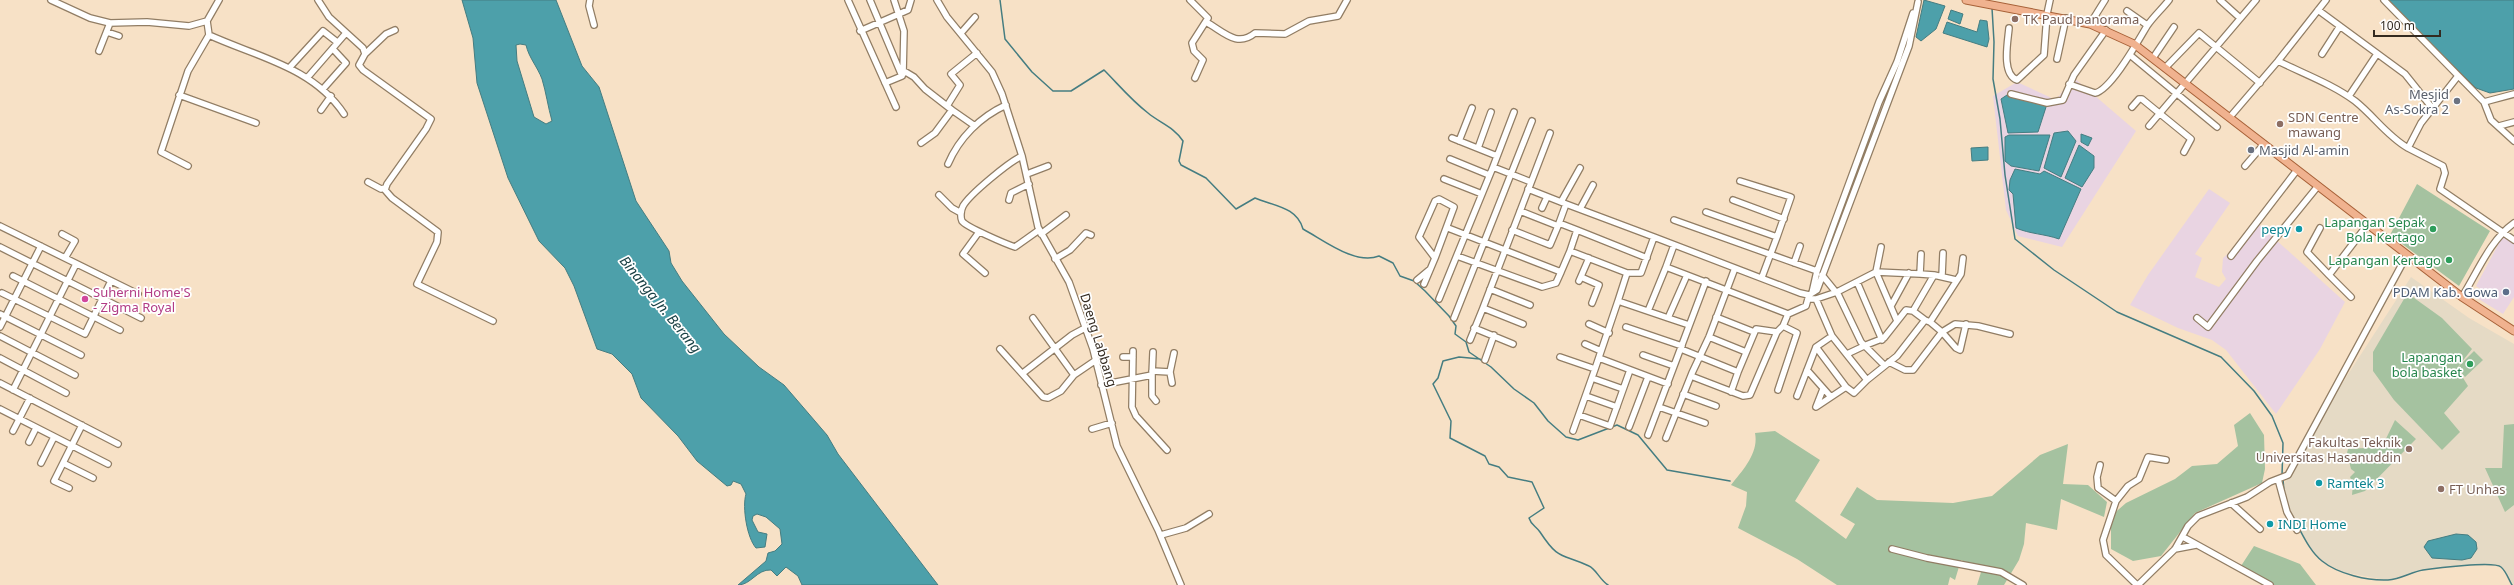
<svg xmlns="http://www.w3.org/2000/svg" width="2514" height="585" font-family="'Noto Sans',sans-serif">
  <rect width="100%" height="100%" fill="#f7e1c6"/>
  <path fill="#e9d4e2" d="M2073 77 2136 131 2062 247 2018 236 2006 210 1993 96 2017 82 2056 100Z
    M2209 189 2230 203 2195 254 2202 258 2195 277 2219 287 2226 279 2222 272 2223 258 2242 241 2254 220 2345 302 2320 349 2276 414 2226 350 2212 340 2178 328 2130 305 2148 275Z
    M2504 234 2514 241V297L2503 314 2477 298 2482 290 2476 286Z"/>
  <path fill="#e5dac5" d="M2411 277 2469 318 2514 344V585L2503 569 2497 564H2478L2423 570 2399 578 2386 580 2343 572 2322 561 2310 547 2289 511 2283 486 2323 413Z"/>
  <path fill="#a5c2a0" d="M2417 184 2490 231 2459 286 2390 235Z
    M2410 295 2442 318 2472 349 2457 368 2474 351 2483 360 2465 377 2457 368 2468 386 2444 413 2460 432 2442 450 2394 400 2373 371V352L2404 299Z
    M2250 413 2264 435 2265 469 2262 483 2195 513 2161 556 2133 561 2111 549V516L2126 503 2175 479 2192 466 2217 464 2238 446 2234 425Z
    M2395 420 2416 439 2365 491 2352 495 2353 484 2350 477 2355 472 2351 469 2347 453 2348 449 2382 447Z
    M2514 424V505L2505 512 2485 468H2502L2504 425Z
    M1775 431 1820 460 1795 501 1846 539 1855 524 1840 515 1857 487 1877 500 1953 503 1992 496 2040 455 2068 444 2063 484 2088 485 2107 502 2104 517 2061 499 2057 530 2026 523 2024 544 2019 560 2004 585H1977L1982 569 1961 560 1955 580 1950 577 1948 585H1837L1797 559 1738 528 1746 506 1747 492 1731 485C1743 470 1759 453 1755 433Z
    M2254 546 2300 564 2316 585H2273L2239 569Z"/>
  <path fill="#4da0aa" stroke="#457d81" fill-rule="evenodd" d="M462 0H556L582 66 599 87 636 201 669 251 671 263 682 281 724 334 759 367 784 385 827 435 838 454 938 585H802L798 576 786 567 777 576 771 570C757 569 751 585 738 585L766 561 768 553 775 551 782 544 780 529 766 517 757 514 753 516 752 520 758 532 767 534 765 547 756 548C747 538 742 507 746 494L741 484 733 481 731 485 727 486 697 461 678 436 641 398 632 374 612 354 597 349 574 286 565 268 539 241 508 178 477 83 473 38ZM520 44 526 45C529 58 537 66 542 79 546 92 548 107 552 121L546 124 534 117 517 61 516 45Z
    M1924 0 1945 6 1936 29 1921 41 1916 37Z
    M2387 0H2514V89L2490 93 2476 88Z
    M1951 10 1963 14 1960 24 1948 19Z
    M1980 20 1987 21 1989 39 1987 47 1943 33 1947 22 1977 32Z
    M2007 95 2047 104 2038 132 2008 133 2001 99Z
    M2068 131 2076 141 2061 177 2044 168 2054 133Z
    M2081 134 2092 138 2088 146 2081 142Z
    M2009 135H2050L2039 171 2011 166 2005 161V137Z
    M2079 145 2094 156V168L2082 187 2065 178Z
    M1988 147V160L1972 161 1971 148Z
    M2015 169 2040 174 2044 171 2081 189 2059 239C2045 234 2030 234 2016 228L2013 194 2009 190 2010 180Z
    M2456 534 2468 535 2476 542 2477 549 2471 558 2462 560 2432 558 2424 547 2428 541Z"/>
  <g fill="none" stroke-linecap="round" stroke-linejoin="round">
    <path stroke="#457d81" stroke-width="1.5" d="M1000 0 1005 39 1032 72 1053 91H1071L1104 70C1118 84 1131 100 1148 113 1160 123 1174 127 1183 141L1179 161 1181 165 1206 178 1236 209 1255 198C1274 206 1297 207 1303 229 1325 241 1355 265 1379 256L1393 263 1400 276 1414 281 1425 291 1449 316 1456 326 1455 334 1466 342 1469 352 1491 367 1514 389 1534 403 1548 421 1566 437 1578 440 1617 425 1638 435 1667 470 1730 481
      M1992 8 1994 42 1993 79 2000 119 2005 175 2015 239 2054 270 2117 312 2221 357 2254 391 2272 416 2283 443 2282 476
      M1480 359 1459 357 1443 361 1438 378 1433 384 1451 421 1450 438 1485 456 1489 464 1499 467 1508 477 1532 482 1544 508 1529 518C1531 525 1536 526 1540 532 1559 561 1561 553 1589 566 1596 569 1600 580 1608 585
      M2283 479 2284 492
      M2292 516C2301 530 2308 550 2322 561 2338 574 2368 581 2388 580 2401 579 2411 572 2423 570 2436 568 2494 561 2501 567 2506 571 2509 580 2512 585"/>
    <defs>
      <path id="minor" d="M51 0 90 18 110 23 147 22 189 26 207 21 219 0
        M318 0 329 17 363 48 365 54 359 65 363 70 431 119 426 129 387 184 385 190 392 198 438 232 437 242 417 284 493 321
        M590 0 589 6 594 25
        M848 0 896 107
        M870 0 902 76 885 83
        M894 0 904 31 903 74
        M937 0 947 17 992 72 1002 94 1022 156 1038 227 1069 282 1093 349 1117 446 1158 530 1181 585
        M1190 0 1208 18 1192 43 1194 51 1203 60 1195 78
        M2220 0 2240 18
        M2384 0 2484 102
        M2318 10 2405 74 2433 109
        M2127 11 2147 25
        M207 21 209 35C257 57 313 67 344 114
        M1206 22C1224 32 1237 48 1255 33L1285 34 1309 21 1338 16 1347 0
        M2090 24 2105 0
        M2009 28C2008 41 2001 74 2017 80L2044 55 2047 14 2050 0
        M860 31 908 10 911 0
        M107 32 119 36
        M961 33 975 17
        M99 51 110 23
        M365 54 386 34 395 30
        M2322 54 2340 26
        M2130 55 2217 127
        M2153 58 2174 27
        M2057 59 2066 18
        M2278 61C2304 74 2332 84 2355 101 2374 116 2387 136 2408 148L2421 123 2458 76
        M290 67 323 31 337 42
        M2165 68 2199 33 2260 83
        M904 71 914 77 925 89 952 110 935 133 921 143
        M307 78 346 33
        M2069 84 2095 93C2111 90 2138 41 2147 26 2153 17 2162 9 2169 0
        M323 89 346 63 333 49
        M2011 94 2047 103 2063 100 2074 75 2106 30
        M179 95 256 123
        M2349 96 2377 54
        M2484 102 2491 120 2514 141
        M2484 102 2514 94
        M947 106 960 85 951 74 977 53
        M2132 107 2139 99H2142L2191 139 2184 152
        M321 110 331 96
        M952 110 975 126
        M2230 117 2278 61 2326 0
        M2149 126 2256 0
        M2499 126 2514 122
        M1452 138 1497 156
        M1459 141 1472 108
        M1478 148 1491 112
        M2408 148 2443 166 2445 173 2440 189 2514 240
        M1022 156C1009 162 970 194 963 206 961 210 960 217 962 221 966 227 1006 244 1015 247L1039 230
        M1450 159 1489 175
        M948 164C959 138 980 117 1006 105
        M188 166 161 152 188 71 209 35
        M2245 166 2264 144
        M1493 167 1514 112
        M1027 174 1048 166
        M1444 179 1482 194
        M1740 181 1791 197 1777 237
        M368 182 381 189 385 188
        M1528 189 1566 204 1558 226
        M939 195 952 208 961 213
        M1009 200 1011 193 1029 184
        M1733 200 1784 219
        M1561 202 1580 168
        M1566 204 1654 237
        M1542 208 1547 197
        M1580 209 1593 185
        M1706 212 1777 237 1762 277
        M1674 220 1817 271
        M1559 223 1577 230
        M0 226 138 294
        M1448 228 1561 272 1570 251 1627 273 1618 301 1668 318 1687 275 1788 314
        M2320 228 2307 252 2329 275
        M1512 230 1550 245 1558 226 1520 211
        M979 232 963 254 985 273
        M62 234 75 241 65 258
        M1041 234 1066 215
        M0 247 141 318
        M1881 247 1876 272 1897 321
        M1570 251 1577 230 1647 258
        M1921 254 1920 274 1934 275
        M1457 256 1542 287 1556 283 1561 272
        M2231 256 2297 170
        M1055 259 1070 250 1086 233 1091 235
        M1794 263 1800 246
        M1666 267 1674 245
        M1627 273H1641L1654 237 1800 293 1809 295 1817 290 1909 46 1918 2
        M1822 275 1835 291
        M13 276 120 330
        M1942 276 1943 253
        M1581 277 1599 285 1592 303
        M1417 280 1429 270
        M1579 281 1589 258
        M1857 282 1882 340
        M1424 284 1435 258 1419 237 1435 201 1439 199 1454 207 1435 258
        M1490 289 1530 305
        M1837 292 1876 272 1920 274
        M2 293 85 334 111 281
        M1812 293 1817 271 1834 224 1879 102 1897 62 1913 13
        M2351 297 2329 275 2368 224
        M2462 297C2477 273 2490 240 2514 223
        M1439 299 1493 167 1531 182
        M1816 299 1837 292 1861 342 1884 365
        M1891 306 1909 273
        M1648 311 1666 267 1687 275
        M1913 311 1934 275 1956 280
        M0 314 81 355
        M1716 317 1754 332
        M1454 318 1532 121
        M1668 318 1689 325
        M2197 318 2208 327 2257 261 2318 186
        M1930 322 1942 332 1955 324 1978 326 2010 334
        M1523 324 1483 308 1550 133
        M1589 324 1609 333
        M0 327 41 246
        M1626 327 1682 346
        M1474 328 1513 344
        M0 336 75 375
        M1832 336 1867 380 1897 356 1925 320 1930 322 1961 274 1963 258
        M1709 337 1746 352
        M1470 340 1483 308
        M1585 344 1601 351
        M1866 345 1884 338 1906 310 1913 311 1925 320
        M1000 349 1043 397 1048 398 1061 391 1074 375 1033 318
        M1681 349 1738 372 1756 329 1777 332
        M1133 351 1132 407 1136 416 1167 450
        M1847 354 1864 346
        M1643 355 1674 366
        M1123 357H1133
        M1560 357 1595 369 1618 301
        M0 358 66 393
        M1599 358 1668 384
        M1485 360 1494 335
        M1889 362 1905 370H1913L1942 332 1956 348 1960 350 1966 324
        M1807 370 1831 397 1846 387 1816 347
        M1152 371 1170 372
        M1023 373 1072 335 1085 328
        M1074 375 1096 360
        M1152 375V396L1156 401
        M1691 376 1743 396 1750 395 1777 332 1783 326 1788 314 1806 306 1809 295
        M1592 378 1623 389
        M0 383 118 444
        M1172 383 1170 372 1174 353
        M1101 385 1152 375 1153 352
        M1846 387 1854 393 1867 380
        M1823 389 1816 407 1831 397
        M13 390 76 264
        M1778 390 1797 333 1783 326
        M1731 392 1738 372
        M1683 394 1716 406
        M1586 396 1617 407
        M1797 396 1816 347 1832 336 1816 299H1809
        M1659 407 1705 423
        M0 409 108 464
        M1579 415 1610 426 1630 370
        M1629 427 1648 377
        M1092 429 1112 423
        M13 431 30 398
        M1573 431 1595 369
        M1648 435 1706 281
        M1666 438 1692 373 1709 337 1735 268
        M29 442 36 428
        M41 463 54 437
        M63 463 93 478
        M2100 465 2097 477 2098 488 2116 501
        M2278 479 2287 512 2297 530
        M69 488 54 481 82 425
        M2231 503 2260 529
        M1161 535 1186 528 1209 514
        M2183 537 2270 585
        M1892 549 1927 558 2001 572 2023 585
        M2175 549 2196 545
        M2137 585 2106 555 2103 540 2116 501 2128 486 2139 479 2148 457 2166 460
        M2138 585 2175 549 2188 526 2198 516 2247 497 2270 482 2288 475 2407 255"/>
      <path id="major" d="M1966 0 2090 24 2134 44 2462 297 2514 331"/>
    </defs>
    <use href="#minor" stroke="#917d64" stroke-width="8"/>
    <use href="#major" stroke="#a76138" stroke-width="9"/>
    <use href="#minor" stroke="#fff" stroke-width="5.5"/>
    <use href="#major" stroke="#f0b28f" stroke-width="7"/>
  </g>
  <g fill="#8d6e63" stroke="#fff" stroke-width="1.5">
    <circle cx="2015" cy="19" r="4"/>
    <circle cx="2280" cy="124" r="4"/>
    <circle cx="2409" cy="449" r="4"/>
    <circle cx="2441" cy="489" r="4"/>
  </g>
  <g fill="#6b7280" stroke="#fff" stroke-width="1.5">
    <circle cx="2457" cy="101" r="4"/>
    <circle cx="2251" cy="150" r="4"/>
  </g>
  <g fill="#0f9aa8" stroke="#fff" stroke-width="1.5">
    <circle cx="2299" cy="229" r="4"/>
    <circle cx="2319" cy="483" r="4"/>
    <circle cx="2270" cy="524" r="4"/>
  </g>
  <g fill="#2e9e5b" stroke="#fff" stroke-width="1.5">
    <circle cx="2433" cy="229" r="4"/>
    <circle cx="2449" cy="260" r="4"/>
    <circle cx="2470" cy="364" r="4"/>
  </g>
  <circle fill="#5c6f8a" stroke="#fff" stroke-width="1.5" cx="2506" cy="292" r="4"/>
  <circle fill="#d1479c" stroke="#fff" stroke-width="1.5" cx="85" cy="299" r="4"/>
  <g text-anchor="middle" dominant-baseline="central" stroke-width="3.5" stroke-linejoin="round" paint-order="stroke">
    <g font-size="13" fill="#785e54" stroke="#fff" text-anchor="start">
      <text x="2023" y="19">TK Paud panorama</text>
      <text x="2288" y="117">SDN Centre<tspan x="2288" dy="15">mawang</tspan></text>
      <text x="2401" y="442" text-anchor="end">Fakultas Teknik<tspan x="2401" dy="15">Universitas Hasanuddin</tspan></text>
      <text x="2449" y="489">FT Unhas</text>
    </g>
    <g font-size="13" fill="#5b616d" stroke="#fff" text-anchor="end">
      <text x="2449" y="94">Mesjid<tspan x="2449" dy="15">As-Sokra 2</tspan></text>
      <text x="2259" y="150" text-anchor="start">Masjid Al-amin</text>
    </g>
    <g font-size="13" fill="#27864d" stroke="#fff" text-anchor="end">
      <text x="2425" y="222">Lapangan Sepak<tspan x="2425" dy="15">Bola Kertago</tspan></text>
      <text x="2441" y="260">Lapangan Kertago</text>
      <text x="2462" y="357">Lapangan<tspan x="2462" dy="15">bola basket</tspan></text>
    </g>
    <g font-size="13" fill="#0d838f" stroke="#fff" text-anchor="start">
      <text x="2291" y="229" text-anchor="end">pepy</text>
      <text x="2327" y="483">Ramtek 3</text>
      <text x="2278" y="524">INDI Home</text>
    </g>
    <g font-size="13" fill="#b23c85" stroke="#fff" text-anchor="start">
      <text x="93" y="292">Suherni Home'S<tspan x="93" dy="15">- Zigma Royal</tspan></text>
    </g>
    <g font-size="13" fill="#4e5e75" stroke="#fff" text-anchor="end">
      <text x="2498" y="292">PDAM Kab. Gowa</text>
    </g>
    <g font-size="13" fill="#332a20" stroke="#fff">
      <text transform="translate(1099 340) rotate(73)">Daeng Labbang</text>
    </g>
    <g font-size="14" font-style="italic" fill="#1a4145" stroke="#fff">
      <text transform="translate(661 304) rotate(51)">Binanga Jn. Berang</text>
    </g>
  </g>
  <path d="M2374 30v6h66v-6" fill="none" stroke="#332a20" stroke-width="2"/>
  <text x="2380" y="30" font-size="12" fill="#332a20" stroke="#ffffff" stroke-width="3" paint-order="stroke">100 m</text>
</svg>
